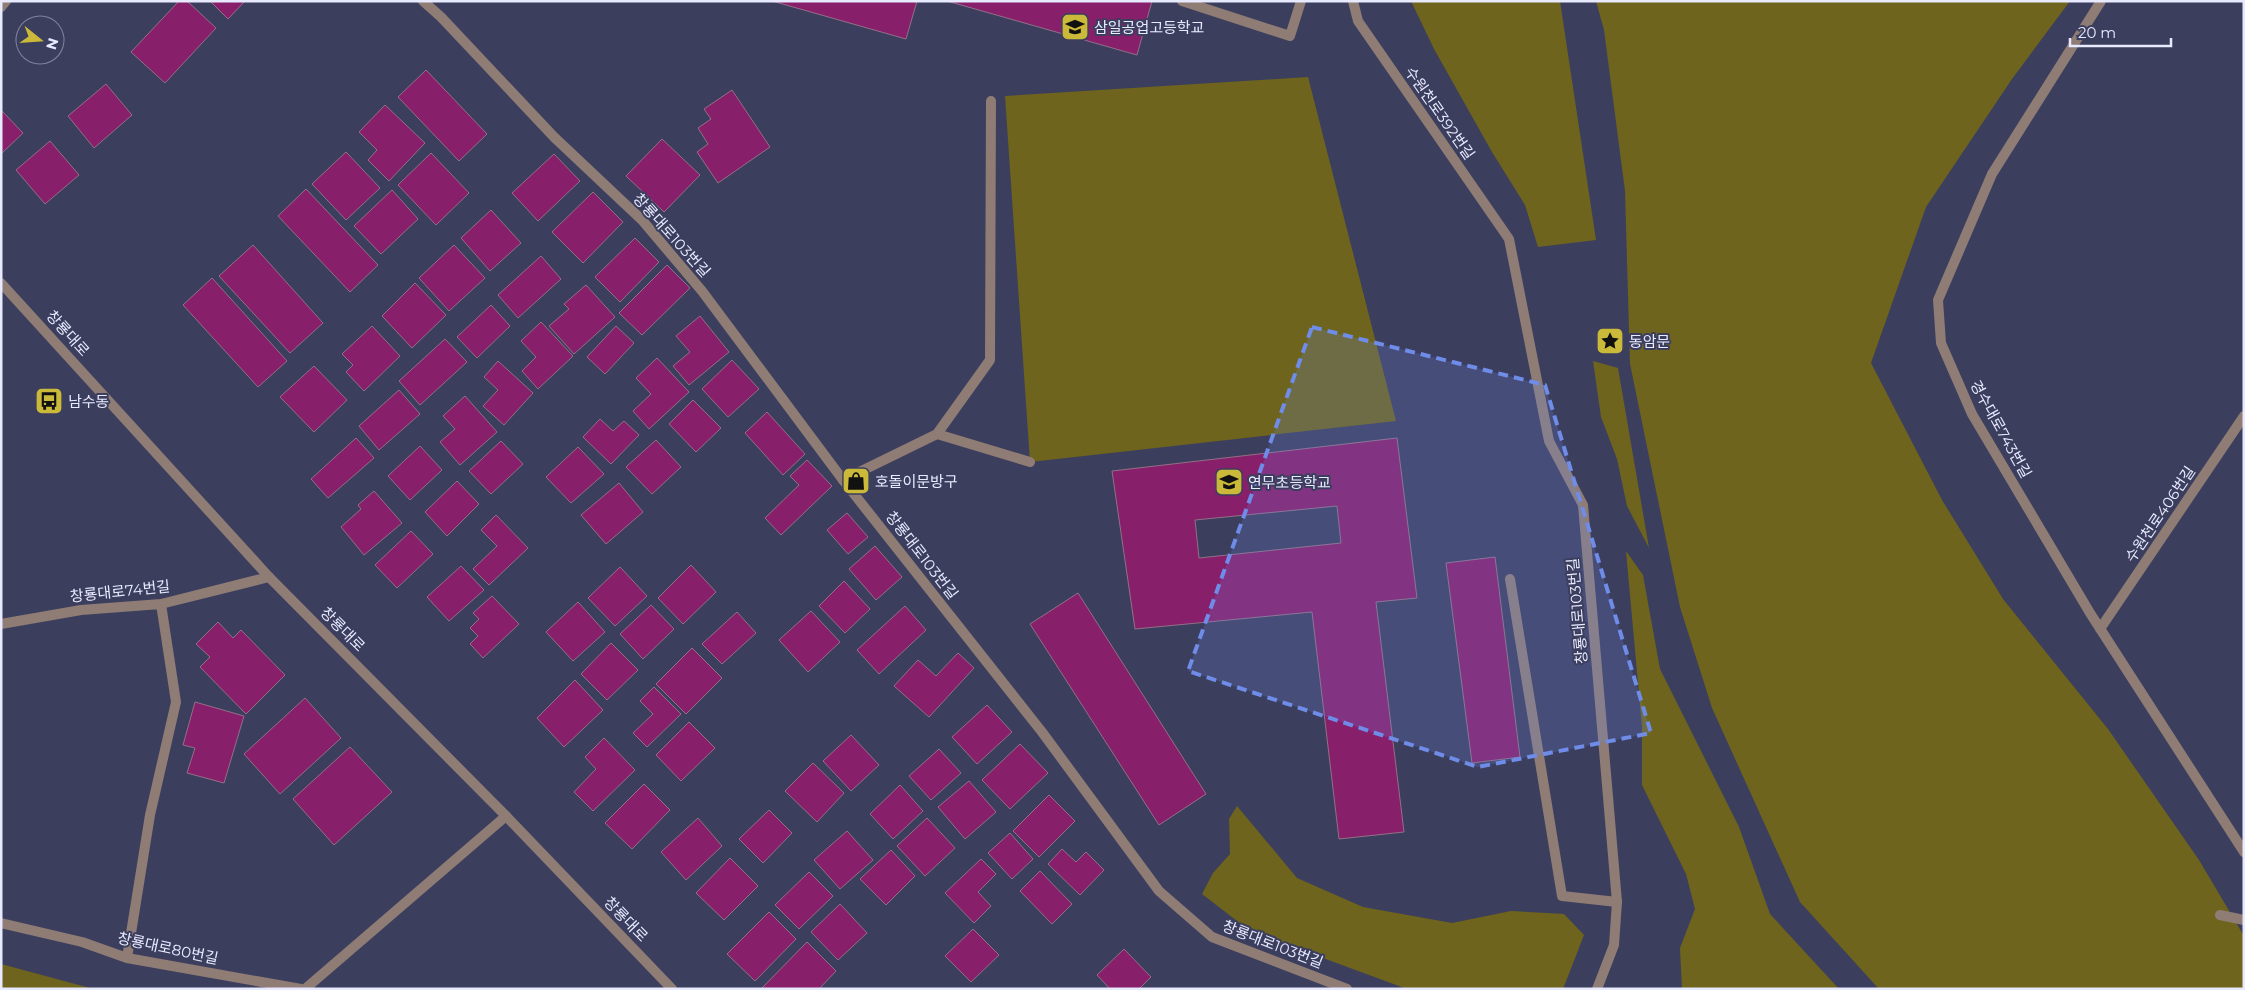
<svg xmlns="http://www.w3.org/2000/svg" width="2245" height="990" font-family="Montserrat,'Noto Sans KR',sans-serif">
  <rect width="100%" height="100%" fill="#3c3e5e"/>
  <path fill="#6e641d" d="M1411 1H1560L1596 240 1538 247 1525 205 1492 152 1434 49Z
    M1596 1H2070L2012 79 1926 207 1871 363 1942 500 2003 599 2108 729 2199 860 2244 936V989H1879L1800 902 1712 708 1680 607 1630 364 1625 191 1604 30Z
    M1308 77 1396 421 1030 462 1005 96Z
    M1593 361 1618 368 1649 548 1627 506 1617 459 1601 417Z
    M1626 551 1643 575 1660 669 1739 827 1770 914 1839 989H1682L1680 948 1695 909 1686 874 1642 785V727Z
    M1237 806 1297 878 1363 907 1452 923 1511 911 1564 914 1584 935 1563 989H1407L1250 931 1202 894 1213 873 1230 854 1229 819Z
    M1 964 90 988 92 989H1Z"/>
  <path fill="#871f6b" stroke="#937086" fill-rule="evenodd" d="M179 1H187L216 28 165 83 131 52Z
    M210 1H245L228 19Z
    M772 1H917L906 39Z
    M947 1H1152L1137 55Z
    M426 70 487 134 459 161 398 97Z
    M106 84 132 115 94 148 68 116Z
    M732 90 770 147 718 183 697 152 708 144 698 128 711 119 704 109Z
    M385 105 425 143 389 181 368 160 377 150 359 132Z
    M1 110 23 133 1 154Z
    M662 139 700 175 664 212 626 176Z
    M50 141 79 175 45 204 16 170Z
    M346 152 380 188 346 220 312 184Z
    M431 153 469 193 436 225 398 185Z
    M554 154 580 181 538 221 512 193Z
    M306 189 378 265 350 292 278 216Z
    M392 190 418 219 381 254 354 226Z
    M593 192 623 222 583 263 552 232Z
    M491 210 521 243 490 271 461 238Z
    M635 238 659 262 620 302 595 277Z
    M253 245 323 323 290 353 219 276Z
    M454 245 485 278 449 311 419 278Z
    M541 256 561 279 518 318 498 295Z
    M667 265 690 288 642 335 619 313Z
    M212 278 287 361 258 387 183 305Z
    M415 283 446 315 412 348 382 316Z
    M586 285 615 317 574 354 549 326 569 309 564 304Z
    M491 305 510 326 477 358 457 337Z
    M700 316 729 352 689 385 673 366 690 352 676 336Z
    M541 322 573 356 538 389 522 371 536 357 521 341Z
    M372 326 400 356 364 391 346 372 353 365 342 354Z
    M616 326 634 343 605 374 587 357Z
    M445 339 467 362 420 405 399 381Z
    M657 358 689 392 649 429 633 411 651 394 636 378Z
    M732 360 759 389 728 417 702 389Z
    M498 361 533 393 504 425 483 406 498 390 484 377Z
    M314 366 347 400 314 432 280 397Z
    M399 390 420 414 379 450 359 426Z
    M465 396 497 432 460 465 440 442 455 429 443 416Z
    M693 400 721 428 696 452 669 424Z
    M767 412 805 454 783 475 745 433Z
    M600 419 613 431 624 421 639 435 611 464 583 437Z
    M356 438 374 458 328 498 311 479Z
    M1397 438 1417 598 1376 602 1404 832 1339 839 1312 612 1135 629 1112 471ZM1337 506 1341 543 1199 558 1195 520Z
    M656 440 681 467 652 494 626 467Z
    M501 441 523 464 491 494 469 471Z
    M420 446 442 470 410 500 388 476Z
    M578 447 604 474 571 503 546 477Z
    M807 460 832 486 781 535 765 518 799 485 790 476Z
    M457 481 479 504 447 536 425 512Z
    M619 483 643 512 606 544 581 515Z
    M374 491 402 523 364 555 341 527 361 509 358 505Z
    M847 513 868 537 848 554 827 530Z
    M496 515 528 548 489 585 473 569 497 546 481 530Z
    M411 531 433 554 397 588 375 565Z
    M875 546 902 577 876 600 849 569Z
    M1495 557 1520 757 1472 763 1446 563Z
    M691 565 716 592 683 624 658 598Z
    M461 566 484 590 449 621 427 597Z
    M620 567 647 596 615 626 588 598Z
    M844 581 870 609 845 633 819 606Z
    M1078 593 1206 794 1159 825 1030 624Z
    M492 596 519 624 483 658 470 644 478 636 470 628 479 619 473 613Z
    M578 602 605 632 573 661 546 632Z
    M651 605 674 629 643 659 620 634Z
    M905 606 926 630 879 674 857 650Z
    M811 611 840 642 808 672 779 640Z
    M737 612 756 633 722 664 702 644Z
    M218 622 233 638 241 630 285 675 246 714 200 667 210 657 196 644Z
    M611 643 638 670 607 700 581 674Z
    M692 648 722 678 686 714 656 684Z
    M958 653 974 668 929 717 894 686 918 660 936 676Z
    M575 680 603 710 564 747 537 718Z
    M654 687 681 714 647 747 633 733 653 714 640 701Z
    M305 698 341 738 280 794 244 754Z
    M195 702 244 716 224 783 187 773 195 748 183 745Z
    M987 705 1012 732 977 764 952 737Z
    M689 722 715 748 681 781 656 755Z
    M851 735 879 765 851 791 823 761Z
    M604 738 635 770 593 811 574 792 596 769 585 757Z
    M1020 744 1048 773 1010 809 982 780Z
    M350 747 392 792 334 845 293 799Z
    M939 749 961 773 931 800 909 776Z
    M813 763 844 793 817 822 785 791Z
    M969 781 996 812 965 839 938 807Z
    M644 784 670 810 632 849 605 823Z
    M900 785 923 811 893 839 870 814Z
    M1049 795 1075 821 1039 857 1013 831Z
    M769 810 792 833 763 863 739 839Z
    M698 818 722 846 686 880 661 852Z
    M927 818 955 848 925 876 897 846Z
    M847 831 873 860 840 889 814 860Z
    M1010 833 1033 859 1012 879 988 853Z
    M1062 849 1076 862 1086 852 1104 870 1080 895 1048 864Z
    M891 850 915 876 886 905 860 879Z
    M730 858 758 886 724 920 696 893Z
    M981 859 996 874 978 892 991 906 974 923 945 893Z
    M1040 871 1072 904 1052 924 1020 891Z
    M809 872 833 896 799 929 775 905Z
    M840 904 867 933 838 960 811 932Z
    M769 912 796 939 755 981 727 954Z
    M973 929 999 955 971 982 945 956Z
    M807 942 836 971 819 989H761Z
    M1124 949 1151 977 1139 989H1110L1097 975Z"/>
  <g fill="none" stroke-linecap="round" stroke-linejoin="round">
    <path stroke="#8e7c75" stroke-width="10" d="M1182 1 1290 36 1301 1
      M937 434 990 360 991 101
      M843 480 937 434 1030 462
      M1510 579 1562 896 1617 902
      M2220 915 2244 920"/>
    <path stroke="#8e7c75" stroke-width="10" d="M423 1 441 17 554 137 642 220 702 291 843 480 1042 732 1159 891 1212 937 1347 989
      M1353 1 1358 21 1509 239 1549 441 1583 505 1617 902 1614 945 1597 989
      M2101 1 1992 174 1938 300 1941 343 1972 414 2090 613 2244 852
      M1 7 6 1
      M1 624 81 610 161 604 269 577
      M2100 629 2244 416
      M1 923 82 942 127 958 301 989
      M127 958 150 815 176 702 161 604
      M305 989 506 816"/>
    <path stroke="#8e7c75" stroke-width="10" d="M1 283 269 577 506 816 672 989"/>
  </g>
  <path fill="#6e8ce8" fill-opacity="0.2" stroke="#6e8ce8" stroke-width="4" stroke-dasharray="10 6" stroke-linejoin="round" d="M1312 327 1545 385 1651 733 1478 767 1188 671Z"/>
  <defs>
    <symbol id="school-square" viewBox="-11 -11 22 22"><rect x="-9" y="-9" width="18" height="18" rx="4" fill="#cbba39" stroke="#3c3e5e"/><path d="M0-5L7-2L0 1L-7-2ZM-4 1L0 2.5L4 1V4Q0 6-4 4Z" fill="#111"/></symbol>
    <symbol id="sight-square" viewBox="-11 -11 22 22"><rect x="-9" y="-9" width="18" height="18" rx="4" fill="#cbba39" stroke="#3c3e5e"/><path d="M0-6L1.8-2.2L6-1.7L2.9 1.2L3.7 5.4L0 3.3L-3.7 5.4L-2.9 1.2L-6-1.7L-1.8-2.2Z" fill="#111"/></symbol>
    <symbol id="bus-square" viewBox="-11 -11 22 22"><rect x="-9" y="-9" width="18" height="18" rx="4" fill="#cbba39" stroke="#3c3e5e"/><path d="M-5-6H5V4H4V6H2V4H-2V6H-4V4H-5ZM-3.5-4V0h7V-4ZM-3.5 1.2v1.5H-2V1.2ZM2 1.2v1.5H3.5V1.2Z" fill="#111"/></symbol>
    <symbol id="shop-square" viewBox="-11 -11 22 22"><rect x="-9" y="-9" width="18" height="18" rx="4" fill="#cbba39" stroke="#3c3e5e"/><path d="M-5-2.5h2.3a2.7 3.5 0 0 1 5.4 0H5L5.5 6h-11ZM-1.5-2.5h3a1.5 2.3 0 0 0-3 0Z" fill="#111"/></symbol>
  </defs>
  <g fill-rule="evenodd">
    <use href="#school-square" x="1059" y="11" width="32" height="32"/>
    <use href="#sight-square" x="1594" y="325" width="32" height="32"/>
    <use href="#bus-square" x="33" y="385" width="32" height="32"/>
    <use href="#shop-square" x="840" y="465" width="32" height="32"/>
    <use href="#school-square" x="1213" y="466" width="32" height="32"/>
  </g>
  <g text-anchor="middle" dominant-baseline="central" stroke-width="4" stroke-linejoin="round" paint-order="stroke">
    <g font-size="15" fill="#e8eaff" stroke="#3c3e5e" text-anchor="start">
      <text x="1094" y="27">삼일공업고등학교</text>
      <text x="1629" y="341">동암문</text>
      <text x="68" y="401">남수동</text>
      <text x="875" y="481">호돌이문방구</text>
      <text x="1248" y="482">연무초등학교</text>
    </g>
    <g font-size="15" fill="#e8eaff" stroke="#3c3e5e">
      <text transform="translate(1440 113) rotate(55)">수원천로392번길</text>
      <text transform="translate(672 235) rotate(48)">창룡대로103번길</text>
      <text transform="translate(68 333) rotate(48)">창룡대로</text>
      <text transform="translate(2001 429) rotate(61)">경수대로743번길</text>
      <text transform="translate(2160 514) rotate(-56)">수원천로406번길</text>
      <text transform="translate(922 555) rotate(52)">창룡대로103번길</text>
      <text transform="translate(120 591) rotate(-6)">창룡대로74번길</text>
      <text transform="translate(1577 611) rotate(-95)">창룡대로103번길</text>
      <text transform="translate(343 629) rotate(45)">창룡대로</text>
      <text transform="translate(626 919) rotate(46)">창룡대로</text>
      <text transform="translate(1273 944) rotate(21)">창룡대로103번길</text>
      <text transform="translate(168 948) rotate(12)">창룡대로80번길</text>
    </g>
  </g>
  <rect width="2245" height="990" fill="none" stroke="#e8eaff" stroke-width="5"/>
  <g transform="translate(40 40) rotate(107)"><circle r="24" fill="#3c3e5e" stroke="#81839e"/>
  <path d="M0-4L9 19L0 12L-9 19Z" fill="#cbba39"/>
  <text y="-8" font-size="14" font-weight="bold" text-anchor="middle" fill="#e8eaff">N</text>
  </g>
  <path d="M2070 38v8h101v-8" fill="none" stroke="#e8eaff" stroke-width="2.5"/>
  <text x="2078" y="38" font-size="15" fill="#e8eaff" stroke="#3c3e5e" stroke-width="4" paint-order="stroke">20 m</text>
</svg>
